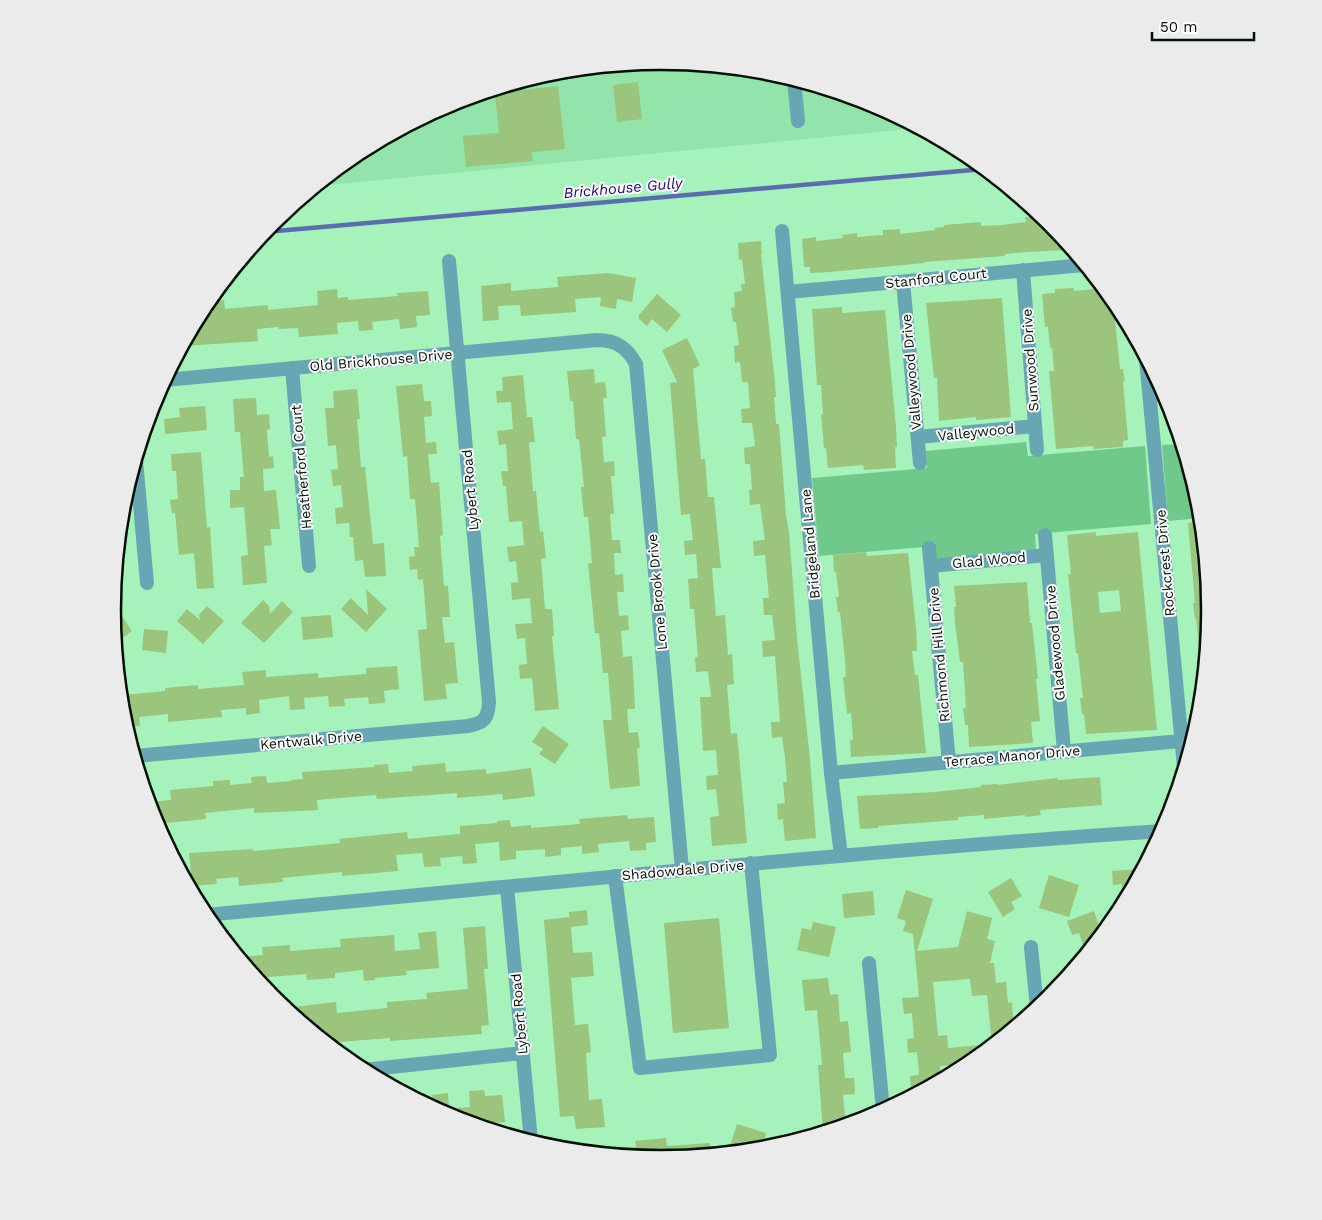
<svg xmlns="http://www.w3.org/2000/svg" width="1322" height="1220" font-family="'Work Sans',sans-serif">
  <rect width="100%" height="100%" fill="#a5f2bb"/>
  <path fill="#92e4aa" d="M661 61 768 72 871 103 919 128 317 186 356 154 451 103 554 72Z"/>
  <path fill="#6ec98b" d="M1026 442 1028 456 1145 446 1151 524 1035 534 1036 551 936 559 935 546 819 556 812 478 927 468 926 451Z
    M1181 444 1199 503 1201 518 1168 521 1162 445Z"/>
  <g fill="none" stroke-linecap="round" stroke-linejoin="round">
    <path stroke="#596daf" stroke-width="4.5" d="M265 232 984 169"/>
  </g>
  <path fill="#9bc57c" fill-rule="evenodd" d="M638 82 642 119 617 122 613 85Z
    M558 86 565 149 532 152 533 161 466 167 463 136 499 133 495 93Z
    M1042 216 1049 222 1065 241 1066 250 1028 252 1005 254V256L924 262V263L830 272 810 273V267H804L802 239 816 237V241L843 238 842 235 857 233V237L883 235V230L900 229V234L935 230V228L944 227V225L981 222V226L1002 225 1026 222 1025 217Z
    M761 241 762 254H761L775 383 776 397H774L776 424H779L786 515 789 532 797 638 810 759 816 838 785 841 783 819 778 820 777 804 785 803 783 782H787L785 757 782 737 772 738 771 722H780L775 656 763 657 762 641 775 640 772 615H764L763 598H769L765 555 754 556 753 541 765 540 760 504 750 505 749 490 752 489 750 464H745L744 448 755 446 752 423H742L741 409 750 408 748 382H742L740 362 735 363 734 346 739 345 736 322H733L731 308 735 307 734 292 742 291 741 284H745L742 259 739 260 738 243Z
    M608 273 636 278 632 302 617 299 616 309 600 306 601 297 575 299 576 312 521 316 520 305 498 306 499 320 483 321 481 286 511 283V291L558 287 557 277Z
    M1074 288V291L1104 288 1116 303 1118 321H1115L1117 339 1120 369H1123L1125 381H1123L1128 440 1123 441V447L1093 449V446L1056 449 1049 371H1054L1052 347 1050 348 1048 327H1045L1042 294 1055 293V289Z
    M337 289 338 298 348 297V300L398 296 397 293 428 291 430 315 416 316 417 327 400 329 399 319 372 322 373 330 359 331 358 321 337 323 338 334 299 337 298 328 279 329 278 327 257 329 258 341 183 346 208 301 224 300 225 309 268 305V310L318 305 317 291Z
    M657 294 681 315 667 332 652 319 647 326 639 319V315Z
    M1002 298 1011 417 976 420V417L939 421 937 378H934L926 303Z
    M842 307V313L885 310 896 427 897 447H895L896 468 864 470 863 465 828 468 826 448H824L821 414H823L821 385H817L812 309Z
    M687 338 700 365 693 369 701 459H705L708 497H714L721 568H712L716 616 725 615 728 655 732 654 734 684 727 685 731 734 737 733 747 843 712 846 710 817 719 816 716 789 707 790 706 776 718 775 716 750 703 751 700 697H711L708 671 696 672 695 658 698 657 694 609H690L688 579 698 578 696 554 685 555 684 541 693 540 690 514 681 515 670 383 677 382 662 350Z
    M594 369 595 383 605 382 607 398H603L606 436 602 437 604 462 614 461 615 476H611L614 514H610L612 540H620L621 553H614L615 575 623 574 624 592H617L619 616 628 615 629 630 621 631 623 657 632 656 633 671 635 709H627L629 733 638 732 640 748H637L640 786 610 789 603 720H612L608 673H603L599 633H595L588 564 592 563 588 517H584L581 487H584L579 439H576L573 401H570L567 371Z
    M523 375 527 417H532L535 442H529L533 491H536L540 532 543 531 546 558 541 559 545 609H552L554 636H552L559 709 535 711 532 678 520 679 519 665 527 664 525 638 517 639 515 624 532 623 530 598 512 600 511 583 518 582 516 561 509 562 507 547 524 545 522 521 509 522 506 486H503L501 471H508L506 444 499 445 497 431 513 429 511 402 497 403 496 391H503L502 377Z
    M422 384 424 401H431L432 416 424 417 426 443 436 442 437 454H428L431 483 439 482 440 496 443 535 440 536 444 586H448L450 617H442L445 643 454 642 458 683 445 684 447 699 424 701 418 630 427 629 423 579 418 580 417 569 410 570 409 557 415 556 414 547H419L415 499H410L407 456 403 457 396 386Z
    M357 389 360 419H357L361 467H365L373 544 384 543 386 576 365 577 363 560 355 561 353 537H350L349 523 336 524 335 508 343 507 341 485 333 486 331 470 338 469 336 445 328 446 325 408H334L333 391Z
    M256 398 257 415 269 414 270 429 267 430 269 457 273 456 274 468 263 469 264 491 276 490 280 529H270L272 545 264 546 267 583 243 585 241 556 248 555 244 507 230 508V490H240V477H244L240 432H235L233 399Z
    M205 406 207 430 165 434 164 419 180 417 179 408Z
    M201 452 207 528 210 527 214 588 197 589 194 553 179 555 175 513H172L170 500 178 499 176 471H172L171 454Z
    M1201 521 1210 610 1205 656H1200L1196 619H1195L1193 603H1195L1188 523Z
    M1096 532V536L1138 532 1157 730 1086 734 1084 714H1082L1080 698H1083L1078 653H1076L1072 612 1068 574H1071L1067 535ZM1119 590 1121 611 1100 613 1098 592Z
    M866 552 867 556 908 553 916 628 917 651H912L915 675H918L926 753 851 757 850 740H853L851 713 847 714 845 696 843 677H846L845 660 840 612 838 613 836 597H839L836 572H834L833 555Z
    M1027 582 1030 623H1032L1038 679H1036L1040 721 1031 722 1033 743 969 747 968 725H965L963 708H966L963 662H960L955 623 954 607H956L954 586Z
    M366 589 387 609 366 632 341 609 351 598 368 615Z
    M263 600 269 606 270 614 282 601 293 612 264 643 241 623Z
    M207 606 224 621 203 644 177 621 187 609 200 620 199 615Z
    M331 615 333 637 303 640 301 617Z
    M123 618 132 631 116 643 114 625Z
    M144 629 168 631 166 653 142 650Z
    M397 666 399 689 384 691 385 703 369 704 368 697 344 699 345 706 329 707 328 696 304 698 305 709 290 710 289 696 259 700 260 713 246 715V708L221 710 222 717 168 722V714L139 717 140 726 126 727 123 695 165 691V688L198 685V689L244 685 242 672 266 670V677L318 673V678L366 674V668Z
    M543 726 569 744 555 764 539 754 543 749 532 742Z
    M445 763 446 772 486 769V774L531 768 535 796 503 800 502 794 457 798V793L377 799 376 795 317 800 318 810 254 813V808L205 813 206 819 156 824 149 802 171 800 170 790 213 786V781L230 780V785L252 783 251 777 266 776 267 783 291 781V780L303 779 302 772 374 767V765L388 764 389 773 413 771 412 766Z
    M1100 777 1102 805 1040 810 1041 815 1025 817V815L984 819V815L958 817V820L878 826V828L860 829 857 796 935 792 981 787V785L997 784V785L1057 778 1058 780Z
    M627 815 628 819 654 817 656 842 646 843V850L630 851 629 841 598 844 599 852 582 854V846L561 848V855L545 857V849L516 851V859L500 861 499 842 475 844 477 863 463 864 462 856 440 858 441 866 424 867 422 853 396 855 398 871 342 876V872L282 878 283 882 239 886 238 877 216 879 217 884 192 886 189 853 253 849V851L299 847 340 843 339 839 407 832 408 839 460 834V826L497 823V821L510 820 511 827 531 825V828L580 824 579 819Z
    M1142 869 1127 896 1123 904 1122 884 1113 885 1112 871Z
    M1049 875 1079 885 1069 917 1039 908Z
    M1011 878 1022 896 1011 902 1015 909 1003 917 988 892Z
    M906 890 933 899 917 951 958 947 967 911 992 918 987 939 995 941 990 963H994L996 983 1006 982 1008 1003 1012 1002 1014 1027 969 1064 940 1066 941 1079 922 1090 911 1091 910 1076 919 1075 917 1052 908 1053 907 1039 914 1038 912 1013 904 1014 902 998 919 997 913 934 903 931 906 921 897 918ZM970 979 972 996 987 995 992 1044 948 1048 947 1035 938 1036 933 982Z
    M873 891 875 915 844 918 842 894Z
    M587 910 588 925 571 927 573 953 592 952 594 976 571 978 575 1025 588 1024 591 1052 586 1053 589 1100 602 1099 605 1127 576 1129 574 1116 560 1117 544 920 569 917V912Z
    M1094 911 1102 934 1086 953 1079 933 1072 935 1067 921Z
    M719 918 729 1028 673 1033 664 923Z
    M813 922 836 927 829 957 797 950 802 928 811 930Z
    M485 926 488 969H484L489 1025 481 1026 482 1034 390 1041V1038L339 1042 340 1044 330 1045 285 1008 336 1002 337 1013 387 1008V1002L427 999 426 993 468 989 463 928Z
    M436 931 439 968 406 971 407 975 375 978V980L364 981 363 970 335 973V978L307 980 306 974 257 978 240 957 263 955 262 947 290 945V951L341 947 340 939 394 935 395 951 420 949 418 933Z
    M828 978 830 995 838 994 840 1022 848 1021 851 1052 843 1053 845 1078H854L855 1094 843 1095 846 1125 823 1132 818 1065H822L817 1010 805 1011 802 980Z
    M484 1090 485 1096 502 1095 505 1122 476 1125 451 1117 434 1108 432 1095 448 1093 449 1109 470 1107 469 1091Z
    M737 1124 766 1133 762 1149 728 1152Z
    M666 1138 667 1146 710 1143 711 1154 661 1159 637 1156 635 1141Z"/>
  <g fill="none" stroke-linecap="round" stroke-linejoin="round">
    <path stroke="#69a6b4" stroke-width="14" d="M794 80 798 121
      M782 231 831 773 841 856
      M1023 270 1037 450
      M903 282 920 463
      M788 292 1084 265
      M1146 359 1184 767
      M292 368 309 566
      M165 380 597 340C617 340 627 348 636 364L682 869
      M918 437 1035 426
      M136 460 147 583
      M1045 535 1064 751
      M929 548 949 762
      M931 566 1047 555
      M135 756 468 726C484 723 488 719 489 702L449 261
      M831 773 1192 740
      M615 876 640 1068 770 1055 751 863
      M507 887 531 1141
      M205 915C524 886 843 852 1162 831
      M1031 947 1037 1008
      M869 963 883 1110
      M363 1070 522 1053"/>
  </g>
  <g text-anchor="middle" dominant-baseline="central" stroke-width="4" stroke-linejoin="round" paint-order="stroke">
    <g font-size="14" fill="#001104" stroke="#fefefe">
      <text transform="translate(936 278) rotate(-6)">Stanford Court</text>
      <text transform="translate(381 360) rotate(-5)">Old Brickhouse Drive</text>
      <text transform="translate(1030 360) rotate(-94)">Sunwood Drive</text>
      <text transform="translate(911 372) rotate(-95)">Valleywood Drive</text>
      <text transform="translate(976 432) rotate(-6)">Valleywood</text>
      <text transform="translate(301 467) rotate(-95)">Heatherford Court</text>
      <text transform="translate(470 490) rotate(-95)">Lybert Road</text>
      <text transform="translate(810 544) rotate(-95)">Bridgeland Lane</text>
      <text transform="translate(989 560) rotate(-5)">Glad Wood</text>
      <text transform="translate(1165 563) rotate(-95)">Rockcrest Drive</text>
      <text transform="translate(657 592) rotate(-95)">Lone Brook Drive</text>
      <text transform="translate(1055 643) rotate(-95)">Gladewood Drive</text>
      <text transform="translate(939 655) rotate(-95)">Richmond Hill Drive</text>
      <text transform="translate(311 740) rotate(-5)">Kentwalk Drive</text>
      <text transform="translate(1012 756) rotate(-5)">Terrace Manor Drive</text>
      <text transform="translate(683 870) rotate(-5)">Shadowdale Drive</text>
      <text transform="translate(519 1014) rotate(-95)">Lybert Road</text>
    </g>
    <g font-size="15" font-style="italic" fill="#190780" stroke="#fefefe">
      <text transform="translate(623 188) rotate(-5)">Brickhouse Gully</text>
    </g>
  </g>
  <path d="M0 0H1322V1220H0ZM121 610a540 540 0 1 1 1080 0a540 540 0 1 1-1080 0Z" fill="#eaebea" fill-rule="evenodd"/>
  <path fill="none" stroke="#001104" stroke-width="2.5" d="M121 610a540 540 0 1 1 1080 0a540 540 0 1 1-1080 0Z"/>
  <path d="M1152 32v8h102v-8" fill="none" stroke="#001104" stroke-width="2.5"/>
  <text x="1160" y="32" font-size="15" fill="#001104" stroke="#fefefe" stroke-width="4" paint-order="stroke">50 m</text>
</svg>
